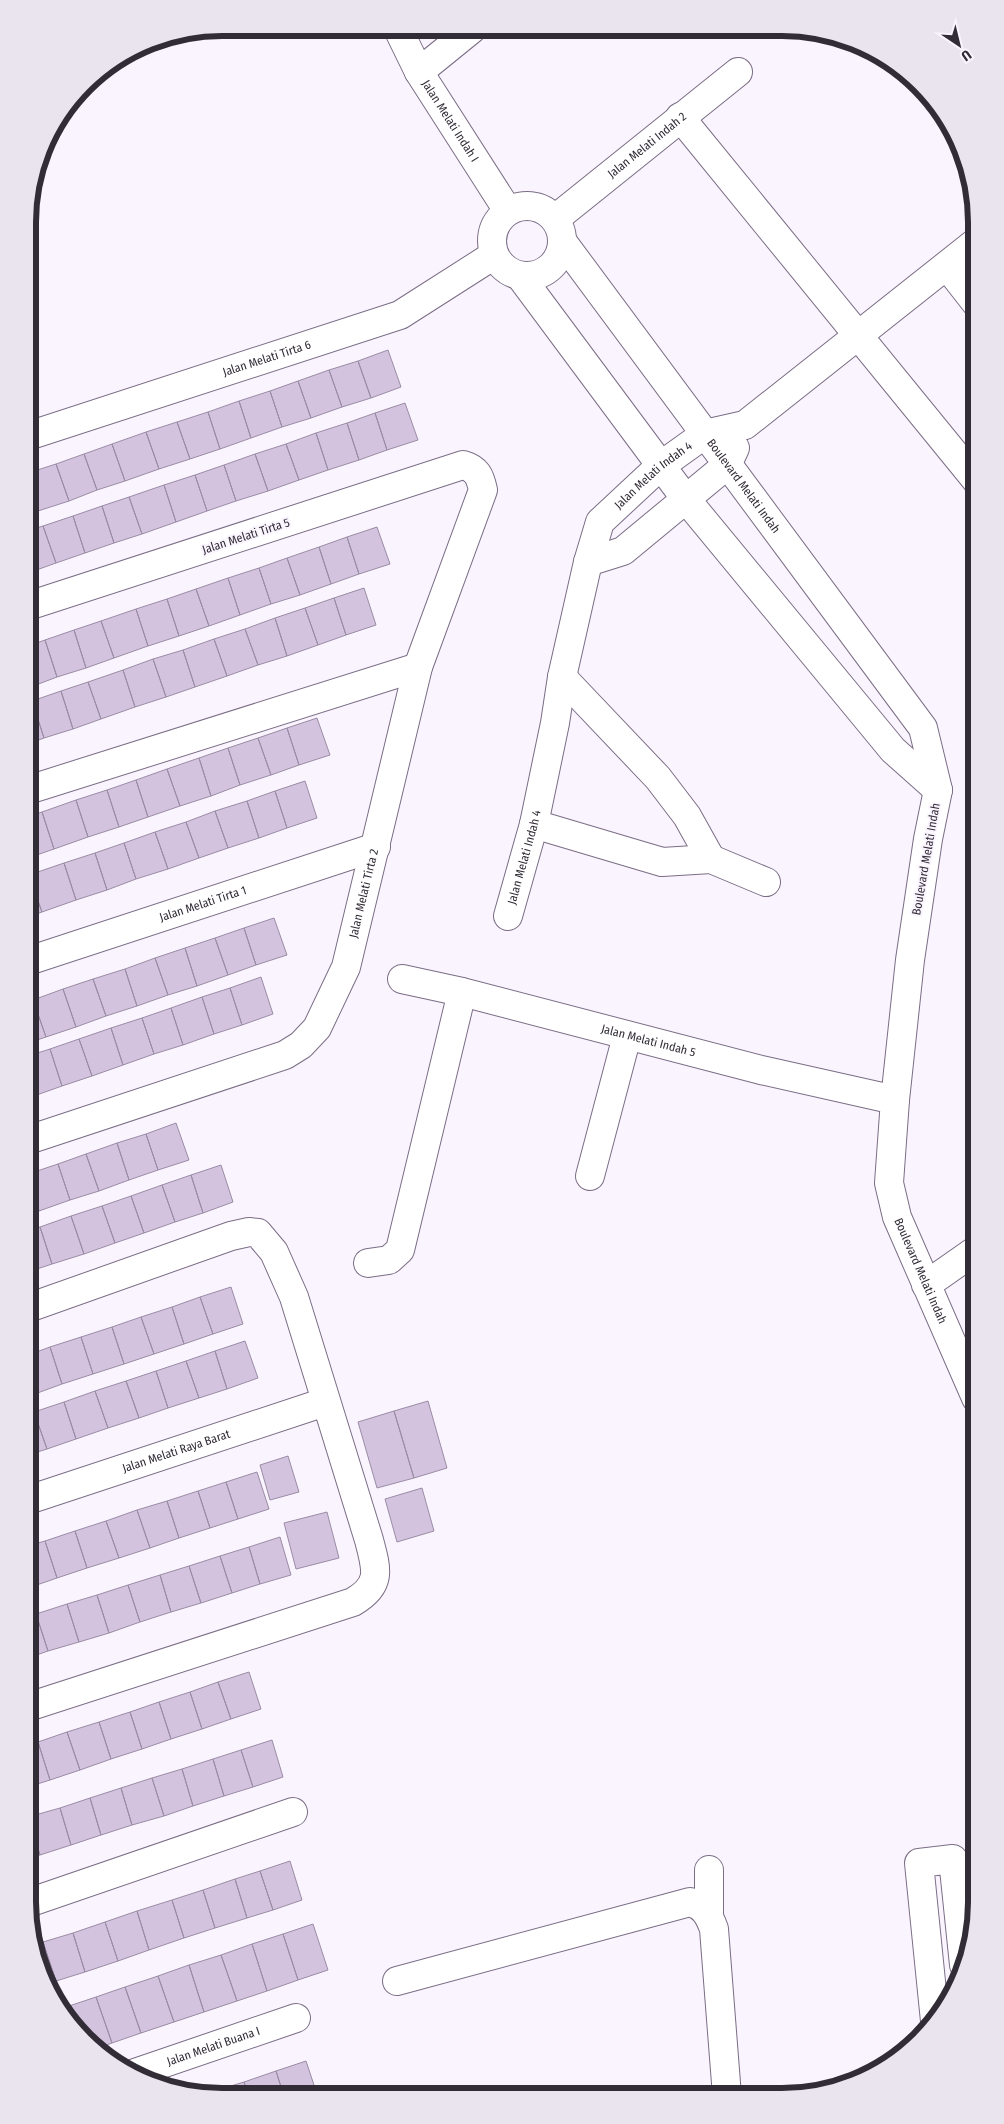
<svg xmlns="http://www.w3.org/2000/svg" width="1004" height="2124" font-family="'Fira Sans Condensed',sans-serif">
  <rect width="100%" height="100%" fill="#faf4ff"/>
  <path fill="#d3c3de" stroke="#9b8ca5" d="M388 350 401 387 371 398 358 361Z
    M358 361 371 398 342 407 329 370Z
    M329 370 342 407 311 418 298 381Z
    M298 381 311 418 282 427 270 391Z
    M270 391 282 427 251 438 239 401Z
    M239 401 251 438 220 449 208 412Z
    M405 403 418 440 387 450 375 413Z
    M208 412 220 449 190 459 177 422Z
    M375 413 387 450 359 460 347 423Z
    M177 422 190 459 159 469 146 432Z
    M347 423 359 460 328 470 316 433Z
    M146 432 159 469 125 481 112 444Z
    M316 433 328 470 299 480 286 444Z
    M112 444 125 481 97 490 84 454Z
    M286 444 299 480 268 491 255 454Z
    M84 454 97 490 69 501 56 464Z
    M255 454 268 491 236 501 224 465Z
    M56 464 69 501 38 511 28 473Z
    M224 465 236 501 207 511 195 475Z
    M195 475 207 511 176 522 164 485Z
    M28 479 38 511 28 515Z
    M164 485 176 522 142 534 129 497Z
    M129 497 142 534 114 543 102 506Z
    M102 506 114 543 85 553 73 516Z
    M73 516 85 553 56 563 43 526Z
    M43 526 56 563 28 573V531Z
    M377 527 390 564 359 574 347 537Z
    M347 537 359 574 331 584 319 547Z
    M319 547 331 584 300 595 287 558Z
    M287 558 300 595 271 604 259 568Z
    M259 568 271 604 240 615 228 578Z
    M228 578 240 615 209 626 196 589Z
    M364 588 376 625 346 635 334 598Z
    M196 589 209 626 179 636 167 599Z
    M334 598 346 635 318 645 305 608Z
    M167 599 179 636 148 646 136 609Z
    M305 608 318 645 287 656 275 618Z
    M136 609 148 646 114 658 101 621Z
    M275 618 287 656 258 665 245 629Z
    M101 621 114 658 86 668 74 630Z
    M245 629 258 665 227 676 214 639Z
    M74 630 86 668 57 677 45 640Z
    M214 639 227 676 195 687 183 650Z
    M45 640 57 677 28 688V646Z
    M183 650 195 687 166 697 153 659Z
    M153 659 166 697 135 707 123 670Z
    M123 670 135 707 101 719 88 682Z
    M88 682 101 719 73 729 61 691Z
    M61 691 73 729 44 738 32 701Z
    M32 701 44 738 28 744V703Z
    M317 718 330 755 299 765 287 728Z
    M287 728 299 765 271 775 258 738Z
    M258 738 271 775 240 785 228 748Z
    M228 748 240 785 211 796 199 758Z
    M199 758 211 796 180 806 167 769Z
    M167 769 180 806 148 817 136 780Z
    M136 780 148 817 119 827 107 790Z
    M305 781 317 818 287 828 275 791Z
    M107 790 119 827 88 837 76 800Z
    M275 791 287 828 259 838 247 801Z
    M76 800 88 837 54 849 42 812Z
    M247 801 259 838 228 848 215 811Z
    M215 811 228 848 199 858 186 822Z
    M42 812 54 849 28 858V817Z
    M186 822 199 858 168 869 155 832Z
    M155 832 168 869 136 879 124 843Z
    M124 843 136 879 107 890 95 853Z
    M95 853 107 890 76 900 64 863Z
    M64 863 76 900 42 912 29 875Z
    M28 875 42 912 28 917Z
    M274 918 287 955 256 965 244 928Z
    M244 928 256 965 228 975 215 938Z
    M215 938 228 975 197 986 185 948Z
    M185 948 197 986 168 995 155 958Z
    M155 958 168 995 137 1006 125 969Z
    M125 969 137 1006 106 1016 93 979Z
    M261 977 273 1014 242 1025 230 988Z
    M93 979 106 1016 76 1027 63 989Z
    M230 988 242 1025 214 1034 202 997Z
    M63 989 76 1027 46 1037 33 1000Z
    M202 997 214 1034 183 1045 171 1008Z
    M33 1000 46 1037 28 1043V1002Z
    M171 1008 183 1045 154 1054 142 1018Z
    M142 1018 154 1054 123 1065 111 1028Z
    M111 1028 123 1065 92 1076 79 1039Z
    M79 1039 92 1076 62 1086 50 1049Z
    M50 1049 62 1086 31 1097 28 1086V1056Z
    M176 1123 189 1160 158 1170 146 1134Z
    M146 1134 158 1170 129 1180 117 1143Z
    M117 1143 129 1180 99 1191 86 1154Z
    M86 1154 99 1191 70 1200 58 1164Z
    M58 1164 70 1200 39 1211 28 1174Z
    M221 1165 233 1202 203 1213 191 1175Z
    M191 1175 203 1213 175 1222 162 1185Z
    M28 1179 39 1211 28 1215Z
    M162 1185 175 1222 144 1233 131 1196Z
    M131 1196 144 1233 115 1243 102 1206Z
    M102 1206 115 1243 84 1254 71 1216Z
    M71 1216 84 1254 52 1264 40 1227Z
    M40 1227 52 1264 28 1272V1231Z
    M231 1287 243 1324 213 1334 200 1297Z
    M200 1297 213 1334 184 1344 172 1307Z
    M172 1307 184 1344 154 1354 141 1317Z
    M141 1317 154 1354 124 1364 112 1327Z
    M112 1327 124 1364 93 1374 81 1337Z
    M81 1337 93 1374 62 1384 50 1347Z
    M245 1341 258 1378 227 1389 215 1351Z
    M50 1347 62 1384 32 1395 28 1381V1355Z
    M215 1351 227 1389 199 1398 186 1361Z
    M186 1361 199 1398 168 1408 156 1371Z
    M156 1371 168 1408 139 1418 126 1381Z
    M28 1381 32 1395 28 1396Z
    M126 1381 139 1418 108 1428 95 1391Z
    M95 1391 108 1428 76 1439 64 1402Z
    M428 1401 447 1468 414 1478 394 1411Z
    M64 1402 76 1439 47 1449 34 1412Z
    M394 1411 414 1478 377 1488 358 1422Z
    M34 1412 47 1449 28 1455V1414Z
    M288 1456 299 1492 270 1500 260 1465Z
    M257 1472 269 1509 238 1519 226 1482Z
    M226 1482 238 1519 210 1528 198 1491Z
    M422 1488 434 1531 397 1542 385 1499Z
    M198 1491 210 1528 179 1538 167 1501Z
    M167 1501 179 1538 150 1548 137 1510Z
    M137 1510 150 1548 119 1558 106 1521Z
    M327 1512 339 1558 296 1569 284 1523Z
    M106 1521 119 1558 87 1568 75 1531Z
    M75 1531 87 1568 57 1578 45 1541Z
    M280 1537 291 1575 260 1584 249 1547Z
    M45 1541 57 1578 28 1588V1546Z
    M249 1547 260 1584 232 1593 220 1556Z
    M220 1556 232 1593 201 1603 189 1566Z
    M189 1566 201 1603 171 1612 160 1575Z
    M160 1575 171 1612 140 1622 128 1585Z
    M128 1585 140 1622 109 1633 97 1595Z
    M97 1595 109 1633 79 1642 67 1604Z
    M67 1604 79 1642 48 1651 36 1614Z
    M36 1614 48 1651 28 1658V1617Z
    M249 1672 261 1709 231 1719 218 1682Z
    M218 1682 231 1719 202 1729 190 1692Z
    M190 1692 202 1729 171 1739 159 1702Z
    M159 1702 171 1739 142 1749 130 1712Z
    M130 1712 142 1749 111 1759 99 1722Z
    M99 1722 111 1759 80 1770 67 1732Z
    M67 1732 80 1770 50 1780 38 1742Z
    M272 1740 283 1777 253 1787 241 1750Z
    M38 1742 50 1780 28 1787V1746Z
    M241 1750 253 1787 224 1796 213 1759Z
    M213 1759 224 1796 193 1806 182 1769Z
    M182 1769 193 1806 164 1816 152 1778Z
    M152 1778 164 1816 132 1825 121 1788Z
    M121 1788 132 1825 101 1835 90 1798Z
    M90 1798 101 1835 71 1845 60 1808Z
    M60 1808 71 1845 40 1855 28 1817Z
    M28 1817 40 1855 28 1859Z
    M290 1861 302 1900 273 1910 260 1871Z
    M260 1871 273 1910 247 1918 235 1879Z
    M235 1879 247 1918 215 1928 203 1890Z
    M203 1890 215 1928 184 1938 172 1900Z
    M172 1900 184 1938 149 1950 137 1911Z
    M137 1911 149 1950 118 1961 105 1922Z
    M105 1922 118 1961 85 1972 73 1933Z
    M313 1924 328 1970 298 1980 283 1934Z
    M73 1933 85 1972 56 1981 43 1942Z
    M283 1934 298 1980 267 1991 252 1944Z
    M43 1942 56 1981 48 1983 33 1946Z
    M252 1944 267 1991 237 2001 221 1955Z
    M221 1955 237 2001 204 2012 189 1965Z
    M189 1965 204 2012 174 2022 158 1976Z
    M158 1976 174 2022 141 2033 125 1987Z
    M125 1987 141 2033 112 2043 96 1997Z
    M96 1997 112 2043 95 2049 66 2017 63 2008Z
    M306 2061 317 2094 283 2093 276 2071Z
    M276 2071 283 2093H248L244 2082Z
    M244 2082 248 2093H214V2091Z"/>
  <g fill="none" stroke-linecap="round" stroke-linejoin="round">
    <defs>
      <g id="minor">
        <path id="s1" d="M398 29 419 72 508 211"/>
        <path d="M419 72 472 29"/>
        <path d="M680 117 976 480"/>
        <circle cx="527" cy="241" r="35"/>
        <path id="s2" d="M555 219 738 72"/>
        <path id="s3" d="M562 241 923 728 938 790 928 839 910 960 895 1100 889 1183 897 1217 976 1398"/>
        <path d="M947 266 976 303"/>
        <path d="M520 276 685 498 893 750 938 790"/>
        <path id="s4" d="M28 436 400 315 494 255"/>
        <path d="M588 562 623 551 727 465 735 448"/>
        <path d="M562 677 658 778 687 816 711 859"/>
        <path d="M28 790 418 667"/>
        <path d="M534 824 662 862 711 859 766 882"/>
        <path id="s5" d="M508 916 534 824 555 723 562 677 588 562 600 522 659 467 705 434 745 425 976 242"/>
        <path id="s6" d="M28 961 376 847"/>
        <path id="s7" d="M402 979 462 992 761 1070 895 1100"/>
        <path id="s8" d="M28 1140 285 1055 301 1045 317 1028 346 967 418 667 483 490C480 476 477 469 463 465L28 606"/>
        <path d="M590 1176 627 1036"/>
        <path d="M368 1263 389 1260 400 1250 462 992"/>
        <path d="M926 1285 976 1250"/>
        <path id="s9" d="M28 1500 325 1402"/>
        <path d="M28 1707 353 1602C382 1585 377 1570 369 1540L294 1297 274 1252 258 1233 249 1232 231 1236 28 1308"/>
        <path d="M709 1870V1915"/>
        <path d="M28 1903 293 1812"/>
        <path d="M397 1981 690 1902C704 1906 709 1915 714 1929L727 2096"/>
        <path d="M935 2021 919 1863 953 1859 964 1965"/>
        <path id="s10" d="M132 2074 296 2018"/>
      </g>
    </defs>
    <use href="#minor" stroke="#7b6d85" stroke-width="30"/>
    <use href="#minor" stroke="#fff" stroke-width="28"/>
  </g>
  <g text-anchor="middle" dominant-baseline="central" stroke-width="4" stroke-linejoin="round" paint-order="stroke">
    <g font-size="12" fill="#322c36" stroke="#faf4ff">
      <text stroke="none"><textPath href="#s1" startOffset="106">Jalan Melati Indah I</textPath></text>
      <text stroke="none"><textPath href="#s2" startOffset="118">Jalan Melati Indah 2</textPath></text>
      <text stroke="none"><textPath href="#s4" startOffset="251">Jalan Melati Tirta 6</textPath></text>
      <text stroke="none"><textPath href="#s5" startOffset="476">Jalan Melati Indah 4</textPath></text>
      <text stroke="none"><textPath href="#s3" startOffset="305">Boulevard Melati Indah</textPath></text>
      <text transform="translate(246 536) rotate(-18)">Jalan Melati Tirta 5</text>
      <text stroke="none"><textPath href="#s5" startOffset="61">Jalan Melati Indah 4</textPath></text>
      <text transform="translate(926 859) rotate(-80)">Boulevard Melati Indah</text>
      <text stroke="none"><textPath href="#s8" startOffset="456">Jalan Melati Tirta 2</textPath></text>
      <text stroke="none"><textPath href="#s6" startOffset="184">Jalan Melati Tirta 1</textPath></text>
      <text stroke="none"><textPath href="#s7" startOffset="254">Jalan Melati Indah 5</textPath></text>
      <text stroke="none"><textPath href="#s3" startOffset="1160">Boulevard Melati Indah</textPath></text>
      <text stroke="none"><textPath href="#s9" startOffset="156">Jalan Melati Raya Barat</textPath></text>
      <text stroke="none"><textPath href="#s10" startOffset="86">Jalan Melati Buana I</textPath></text>
    </g>
  </g>
  <path d="M0 0H1004V2124H0ZM222 36H782A186 186 0 0 1 968 222V1902A186 186 0 0 1 782 2088H222A186 186 0 0 1 36 1902V222A186 186 0 0 1 222 36Z" fill="#eae4ef" fill-rule="evenodd"/>
  <path fill="none" stroke="#322c36" stroke-width="6" d="M222 36H782A186 186 0 0 1 968 222V1902A186 186 0 0 1 782 2088H222A186 186 0 0 1 36 1902V222A186 186 0 0 1 222 36Z"/>
  <g transform="translate(959 45) rotate(145)" stroke="#faf4ff" stroke-width="4" paint-order="stroke">
  <path d="M0-4L9 19L0 12L-9 19Z" fill="#322c36"/>
  <text y="-8" font-size="14" font-weight="bold" text-anchor="middle" fill="#322c36">U</text>
  </g>
</svg>
